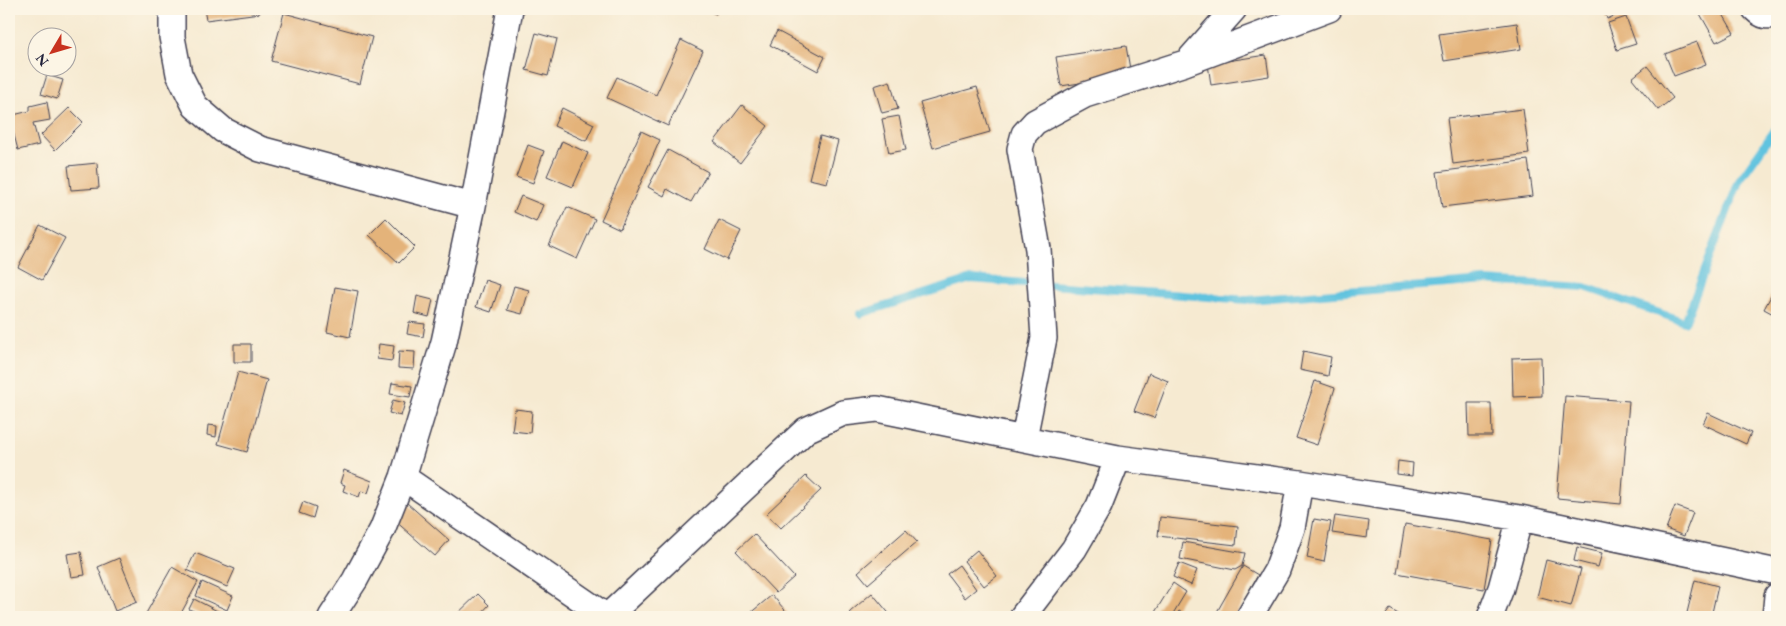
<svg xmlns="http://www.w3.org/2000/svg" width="1786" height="626" font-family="'EB Garamond',serif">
  <rect width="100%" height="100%" fill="#fcf5e5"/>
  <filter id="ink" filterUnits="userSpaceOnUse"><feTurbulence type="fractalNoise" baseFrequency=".02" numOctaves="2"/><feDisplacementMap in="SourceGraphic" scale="10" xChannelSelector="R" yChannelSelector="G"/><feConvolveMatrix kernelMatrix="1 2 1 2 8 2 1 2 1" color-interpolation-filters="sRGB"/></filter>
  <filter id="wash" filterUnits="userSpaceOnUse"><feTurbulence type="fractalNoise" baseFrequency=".0096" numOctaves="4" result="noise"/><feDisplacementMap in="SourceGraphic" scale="20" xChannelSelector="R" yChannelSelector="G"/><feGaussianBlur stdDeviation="1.12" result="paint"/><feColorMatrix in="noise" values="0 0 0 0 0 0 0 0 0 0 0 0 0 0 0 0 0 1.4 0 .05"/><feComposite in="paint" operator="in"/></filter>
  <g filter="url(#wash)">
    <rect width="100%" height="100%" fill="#f6ead1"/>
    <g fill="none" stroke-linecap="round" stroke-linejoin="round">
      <path stroke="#61c3df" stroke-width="8" d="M860 314 971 279 1248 300 1485 281 1585 287 1685 322 1739 181 1777 127"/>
    </g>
    <g id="blocks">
      <path fill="#e4b37a" d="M204 9H260V13L206 20Z
        M703 9H718L716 14Z
        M1604 9H1623L1624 12 1607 19Z
        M1705 9H1720L1734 33 1716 42 1699 12Z
        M284 13 372 37 360 84 271 61Z
        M1626 17 1636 44 1617 50 1608 23Z
        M1517 23 1521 49 1444 61 1439 34Z
        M777 31 825 57 818 71 770 45Z
        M536 33 557 39 548 76 526 70Z
        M681 40 703 51 668 126 607 98 617 77 656 95Z
        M1697 42 1706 64 1674 76 1665 54Z
        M1126 46 1131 75 1061 86 1056 57Z
        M1266 55 1269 76 1211 85 1208 64Z
        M1647 66 1673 98 1658 110 1632 78Z
        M47 75 63 80 57 99 41 94Z
        M890 81 898 109 882 113 874 86Z
        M977 87 990 132 933 148 920 103Z
        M47 102 50 120 33 123 39 145 18 150 9 116 30 111V106Z
        M742 105 768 126 740 163 714 142Z
        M69 108 83 122 55 150 41 135Z
        M562 108 594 124 586 141 554 126Z
        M1523 109 1529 154 1453 164 1447 118Z
        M899 116 906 150 889 153 882 119Z
        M641 131 660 140 620 229 601 220Z
        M820 136 838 141 827 183 809 179Z
        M562 141 588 153 573 187 547 176Z
        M528 145 544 151 533 183 516 177Z
        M668 150 708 172 691 202 667 189 664 196 648 187Z
        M1528 160 1533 196 1442 207 1437 172Z
        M97 163 99 188 71 190 68 166Z
        M521 196 543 205 536 222 514 212Z
        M567 207 595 219 577 259 549 246Z
        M386 218 415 247 399 263 369 235Z
        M719 220 741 231 727 260 705 249Z
        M40 225 65 238 42 280 18 267Z
        M485 280 500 285 491 312 476 307Z
        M514 286 529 290 522 314 507 310Z
        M335 287 358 291 350 337 327 332Z
        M417 296 433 300 429 317 414 313Z
        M1771 296 1777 299V316L1764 309Z
        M409 322 425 324 423 337 407 334Z
        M234 344H251V362H234Z
        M379 344 394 346 392 361 377 359Z
        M399 351 415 352 414 369 398 368Z
        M1303 351 1331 357 1328 376 1300 370Z
        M1541 357 1542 396 1513 397 1512 358Z
        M238 372 267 380 247 452 218 444Z
        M1149 373 1168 381 1154 418 1134 411Z
        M1315 381 1335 388 1317 445 1296 438Z
        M392 383 412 386 410 397 390 394Z
        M1565 396 1629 401 1621 504 1557 498Z
        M393 400 405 403 401 416 389 413Z
        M1468 403H1491L1492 436H1469Z
        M515 409 532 411 530 433 512 431Z
        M1708 413 1751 433 1746 444 1703 424Z
        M208 425 217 426 216 437 207 435Z
        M1398 461 1413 463 1412 476 1397 474Z
        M344 470 372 481 368 493 361 491 359 497 343 491 345 485 340 483Z
        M806 476 821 490 781 528 766 514Z
        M303 502 316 507 313 518 299 513Z
        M407 503 449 540 435 556 393 519Z
        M1675 506 1693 513 1684 536 1666 529Z
        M1335 516 1369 521 1367 538 1332 533Z
        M1160 517 1238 526 1236 545 1158 536Z
        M1314 519 1331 522 1324 562 1307 558Z
        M1405 524 1492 540 1484 589 1397 573Z
        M906 530 917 542 868 584 858 572Z
        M754 534 794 577 776 593 736 551Z
        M1183 542 1245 553 1242 566 1235 570 1180 559Z
        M1577 547 1602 553 1598 567 1574 561Z
        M977 550 997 576 984 586 964 561Z
        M81 552 85 575 71 577 67 554Z
        M195 553 235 569 227 587 187 570Z
        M119 558 137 602 115 611 98 567Z
        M1546 560 1581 569 1571 606 1537 597Z
        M1179 563 1197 570 1191 585 1173 577Z
        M959 565 976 589 965 598 947 574Z
        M1243 566 1258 575 1234 617H1214Z
        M172 567 198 582 179 617H144Z
        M1695 580 1718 586 1711 617H1686Z
        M202 582 233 596 227 610 196 596Z
        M1173 583 1186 592 1171 617H1152Z
        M872 593 892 617H854L850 612Z
        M478 594 489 605 478 617H454Z
        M772 595 790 616 788 617H749L748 615Z
        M194 599 225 615 224 617H206L189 609Z
        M1390 609 1403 617H1384Z
        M1179 611 1189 617H1175Z"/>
    </g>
  </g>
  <g filter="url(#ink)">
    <use href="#blocks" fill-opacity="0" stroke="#424052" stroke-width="1"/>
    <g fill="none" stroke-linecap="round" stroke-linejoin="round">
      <defs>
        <path id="street" d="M172 9V37L179 74 195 106 223 130 260 149 473 206
          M1755 9C1762 16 1767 17 1777 15
          M1189 60 1234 9
          M1024 438 1044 338 1038 249 1020 149 1024 134 1035 122 1085 95 1185 63 1329 9
          M403 477 607 617 806 430 843 413 877 409 1118 458 1300 483 1520 518 1777 572
          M331 617 355 580 382 530 403 477 444 342 473 206 510 9
          M1022 617 1074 549 1099 506 1118 458
          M1249 617 1277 570 1292 528 1300 483
          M1490 617 1501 588 1520 518
          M1775 617 1777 596"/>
      </defs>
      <use href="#street" stroke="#424052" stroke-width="28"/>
      <use href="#street" stroke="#fff" stroke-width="25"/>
    </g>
  </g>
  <rect width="1786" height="626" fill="none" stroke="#fcf5e5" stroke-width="30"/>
  <g transform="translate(52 52) rotate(232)"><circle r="24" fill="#fcf5e5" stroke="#a5a1a1"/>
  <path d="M0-4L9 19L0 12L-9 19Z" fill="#c8321e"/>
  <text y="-8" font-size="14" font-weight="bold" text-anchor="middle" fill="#22223b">N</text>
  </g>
</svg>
